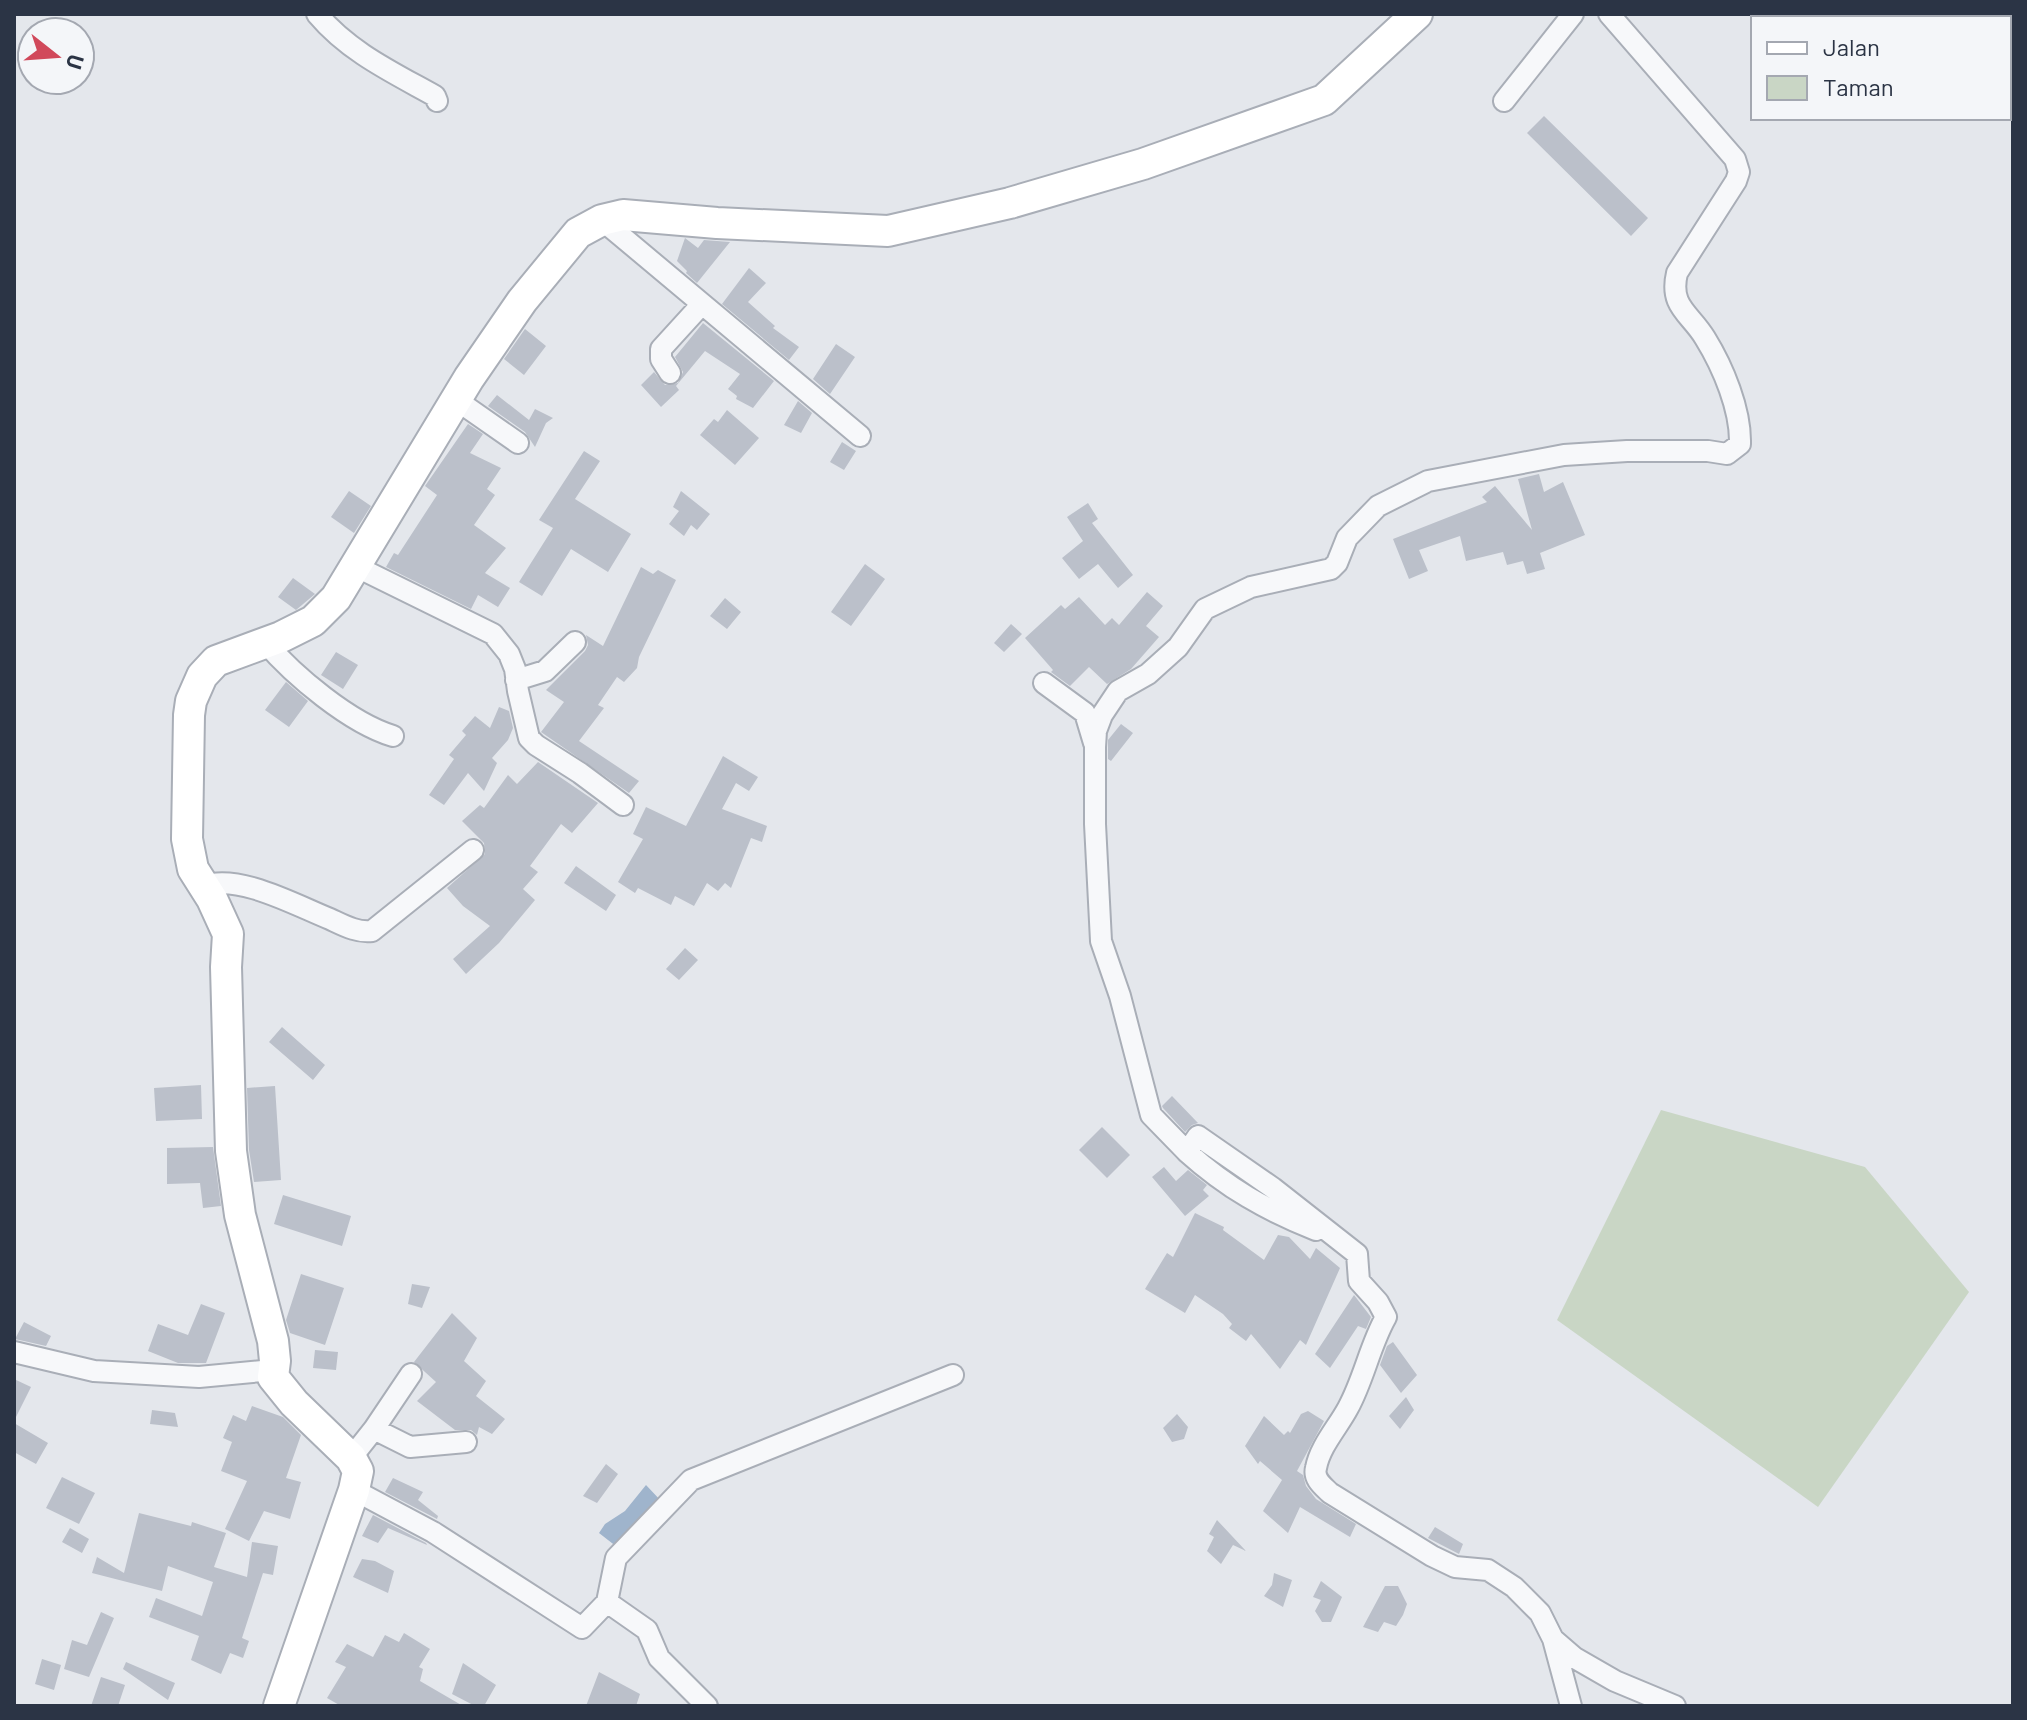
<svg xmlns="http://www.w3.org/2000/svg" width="2027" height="1720" font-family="Barlow,sans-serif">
  <rect width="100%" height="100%" fill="#e4e7ec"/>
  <path fill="#c9d6c5" d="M1661 1110 1865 1167 1969 1292 1818 1507 1557 1320Z"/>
  <path fill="#9fb4cc" d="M646 1485 662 1502 617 1547 599 1533 605 1524 625 1511Z"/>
  <path fill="#bbc0ca" d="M1544 116 1648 218 1631 236 1527 133Z
    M685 238 698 248 704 240 730 242 697 283 686 273 687 271 677 261Z
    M749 268 766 283 748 302 775 326 773 328 799 347 789 360 722 304Z
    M703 323 774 381 753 408 736 399 737 396 728 389 740 374 705 351 676 386 679 390 661 407 641 385 654 372 665 385 678 383 683 372 675 357Z
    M525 329 546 346 524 375 504 359Z
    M836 344 855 357 830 394 813 379Z
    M497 395 529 420 535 409 553 418 546 423 535 447 525 432 488 406Z
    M798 401 812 413 801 433 784 425Z
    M727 410 759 438 735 465 700 435 714 419 718 422Z
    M468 424 483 434 470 453 501 468 487 489 495 495 474 525 506 548 485 573 510 588 498 607 478 595 471 609 386 567 394 553 398 555 437 495 425 486Z
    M842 442 856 451 844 470 830 462Z
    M584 451 600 461 575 499 631 534 608 572 571 549 542 596 519 582 553 528 539 520Z
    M1539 474 1544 492 1563 482 1585 535 1540 553 1545 569 1527 574 1523 561 1507 565 1503 552 1466 561 1460 536 1419 550 1428 571 1409 579 1393 539 1487 502 1482 497 1495 486 1532 530 1518 479Z
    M349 491 371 506 354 533 331 517Z
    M681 491 710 514 697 530 691 525 684 536 669 524 679 511 673 507Z
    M1088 503 1098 519 1092 523 1133 575 1118 588 1098 564 1079 579 1062 558 1083 541 1067 517Z
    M865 564 885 579 851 626 831 612Z
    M641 567 653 574 658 570 676 580 639 657 637 668 624 682 617 677 598 705 604 708 579 741 639 781 629 793 541 732 564 702 546 690 585 651 588 645 586 635 603 646Z
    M293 578 315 594 296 610 278 597Z
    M1147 592 1163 606 1146 626 1159 637 1131 669 1107 684 1089 667 1070 686 1051 672 1053 670 1025 638 1061 605 1065 609 1079 597 1105 625 1112 618 1119 625Z
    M725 598 741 612 727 629 710 616Z
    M1011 624 1022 634 1004 652 994 643Z
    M336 652 358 665 343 689 321 675Z
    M286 682 308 701 289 727 265 710Z
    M499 707 509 711 513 728 508 740 492 758 497 763 484 791 468 773 444 805 429 795 454 759 449 755 466 735 462 731 475 716 490 728Z
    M1121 724 1133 733 1111 761 1108 759V740Z
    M723 756 758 777 749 791 736 783 722 809 767 826 762 842 751 838 731 888 725 883 718 891 707 883 694 906 675 896 671 905 638 888 635 893 618 882 643 839 633 834 646 807 686 826Z
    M538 762 598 803 572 833 561 824 530 866 538 872 523 889 535 900 499 943 466 974 453 959 490 926 463 906 447 888 485 854 484 843 462 821 480 805 484 808 508 775 517 784Z
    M576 866 616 895 606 911 564 883Z
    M685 948 698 960 679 980 666 969Z
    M282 1027 325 1065 313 1080 269 1042Z
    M201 1085 202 1119 156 1121 154 1088Z
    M275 1086 281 1180 254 1182 249 1150 247 1088Z
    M1172 1096 1198 1123 1192 1125 1185 1132 1163 1108 1162 1106Z
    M1102 1127 1130 1155 1107 1178 1079 1150Z
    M213 1147 221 1206 203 1208 200 1183 167 1184V1148Z
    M1164 1167 1176 1181 1188 1170 1207 1185 1203 1190 1209 1196 1185 1216 1152 1177Z
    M283 1195 351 1216 342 1246 274 1224Z
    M1195 1213 1224 1227 1223 1230 1264 1260 1278 1235 1289 1237 1310 1259 1316 1248 1340 1268 1306 1345 1300 1340 1280 1369 1251 1334 1246 1341 1229 1328 1232 1324 1223 1314 1195 1295 1185 1313 1145 1289 1167 1253 1173 1257Z
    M301 1274 344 1288 325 1345 290 1333 286 1320Z
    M412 1284 430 1287 422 1308 408 1304Z
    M1354 1295 1371 1317 1366 1329 1358 1326 1330 1368 1315 1354Z
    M201 1304 225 1313 206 1363H178L148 1351 158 1324 188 1335Z
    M452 1313 477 1338 464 1361 486 1381 476 1396 505 1419 492 1434 479 1427 477 1435 471 1430H455L417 1401 436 1382 414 1362Z
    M24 1322 51 1336 46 1346 15 1339Z
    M1393 1342 1417 1375 1401 1393 1380 1365 1387 1346Z
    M315 1350 338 1352 336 1370 313 1368Z
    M14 1379 31 1387 14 1421Z
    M1406 1397 1414 1410 1400 1429 1389 1416Z
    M252 1406 283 1417 301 1435 286 1478 301 1482 290 1519 264 1511 249 1541 225 1529 247 1481 221 1471 232 1442 223 1438 233 1415 246 1421Z
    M152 1410 175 1413 178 1427 150 1424Z
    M1308 1411 1324 1421 1297 1471 1303 1475 1306 1486 1316 1499 1356 1524 1350 1537 1300 1507 1288 1533 1263 1511 1282 1480 1260 1461 1258 1464 1245 1446 1264 1416 1284 1435 1288 1431 1290 1433 1301 1414Z
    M1177 1414 1188 1427 1184 1439 1172 1442 1163 1428Z
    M14 1423 48 1443 36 1464 14 1452Z
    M606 1464 618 1474 597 1503 583 1496Z
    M62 1477 95 1493 79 1524 46 1508Z
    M393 1478 423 1492 418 1500 438 1516 437 1519 385 1492Z
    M139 1513 191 1526 192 1522 226 1533 214 1567 247 1577 252 1542 278 1546 273 1575 263 1573 242 1638 249 1641 243 1658 230 1653 221 1674 191 1660 199 1636 149 1617 156 1598 202 1616 213 1582 168 1566 162 1591 92 1573 97 1557 124 1573Z
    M373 1515 426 1543 427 1545 388 1528 378 1543 362 1536Z
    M1217 1520 1246 1551 1233 1545 1221 1564 1207 1551 1214 1537 1209 1534Z
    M1435 1527 1463 1544 1459 1554 1428 1538Z
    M70 1528 89 1539 82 1553 62 1542Z
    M362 1559 375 1561 394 1571 388 1593 353 1577Z
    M1274 1573 1292 1580 1283 1607 1264 1596 1272 1585Z
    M1321 1581 1342 1597 1331 1622H1322L1315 1611 1321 1600 1313 1597Z
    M1385 1586H1398L1407 1604 1403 1615 1396 1626 1384 1622 1378 1632 1363 1627Z
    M101 1612 114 1618 89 1677 64 1669 72 1640 87 1645Z
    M404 1633 430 1649 419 1667 423 1669 420 1681 463 1706H341L327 1698 346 1667 335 1662 347 1644 373 1657 385 1635 399 1642Z
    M42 1659 61 1665 54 1690 35 1684Z
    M126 1662 175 1683 168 1700 123 1669Z
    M463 1663 496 1685 484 1706H475L452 1694Z
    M599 1672 640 1694 636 1706H586Z
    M101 1677 125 1685 118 1706H91Z"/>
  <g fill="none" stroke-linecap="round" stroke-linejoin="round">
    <defs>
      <path id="street" d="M317 14C349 52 392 72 435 96L437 101
        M1609 14 1735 159 1739 172 1736 181 1677 273C1669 307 1690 313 1705 338 1723 367 1741 410 1740 444L1727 454 1708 451H1627L1564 455 1428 481 1378 506 1347 538 1337 563 1331 569 1251 587 1205 609 1178 647 1148 674 1118 691 1102 715 1096 731 1095 747V824L1101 941 1120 996 1151 1115 1187 1152 1198 1136 1273 1188 1357 1254 1359 1281 1378 1302 1386 1317C1370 1345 1364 1379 1348 1408 1338 1427 1320 1446 1316 1468 1313 1479 1323 1486 1330 1493L1432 1556 1455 1567 1488 1570 1514 1587 1540 1613 1553 1639 1575 1658 1615 1681 1675 1706
        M1504 101 1573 14
        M602 220 860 436
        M670 373 661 359V349L702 304
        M455 399 518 443
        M357 567 493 634 509 654 515 669 518 691 529 738 536 745 580 773 623 805
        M265 642C294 676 350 723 393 736
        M516 680 545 671 575 642
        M1044 683 1085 713 1094 743
        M204 886C240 874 295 905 330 919 343 925 357 933 372 931L473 850
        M1187 1152C1227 1188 1266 1210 1316 1230
        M14 1352 94 1371 199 1377 273 1370
        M374 1429 411 1374
        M351 1458 374 1429 410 1447 466 1442
        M354 1490 433 1532 582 1628 607 1602 616 1558 691 1480 953 1375
        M607 1602 647 1630 659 1658 707 1706
        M1553 1639 1571 1706"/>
      <path id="secondary" d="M279 1706 354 1490 358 1471 351 1458 294 1403 273 1377 275 1361 273 1341 240 1215 231 1151 226 967 228 934 212 899 193 869 187 839 189 715 191 701 202 676 216 661 281 637 313 621 336 598 469 378 522 301 578 233 602 220 623 215 717 223 888 231 1010 203 1143 164 1324 100 1417 14"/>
    </defs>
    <use href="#street" stroke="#a9aeb7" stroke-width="24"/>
    <use href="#secondary" stroke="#a9aeb7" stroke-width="34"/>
    <use href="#street" stroke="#f7f8fa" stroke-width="20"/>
    <use href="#secondary" stroke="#fff" stroke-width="30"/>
  </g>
  <rect width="2027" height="1720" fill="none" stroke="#2b3445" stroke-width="32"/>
  <rect x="1751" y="16" width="260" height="104" fill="#f4f6f9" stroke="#a4a8b1" stroke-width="2"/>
  <rect x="1767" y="42" width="40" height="12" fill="#ffffff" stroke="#a4a8b1" stroke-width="2"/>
  <text x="1823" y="56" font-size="24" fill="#2b3445">Jalan</text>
  <rect x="1767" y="76" width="40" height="24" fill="#c9d6c5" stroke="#a4a8b1" stroke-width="2"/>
  <text x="1823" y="96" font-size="24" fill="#2b3445">Taman</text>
  <g transform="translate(56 56) rotate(107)"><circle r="38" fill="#f4f6f9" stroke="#a4a8b1" stroke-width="2"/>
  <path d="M0-6L14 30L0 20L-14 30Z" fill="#d1495b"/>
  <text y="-12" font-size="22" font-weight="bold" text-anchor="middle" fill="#2b3445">U</text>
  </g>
</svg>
